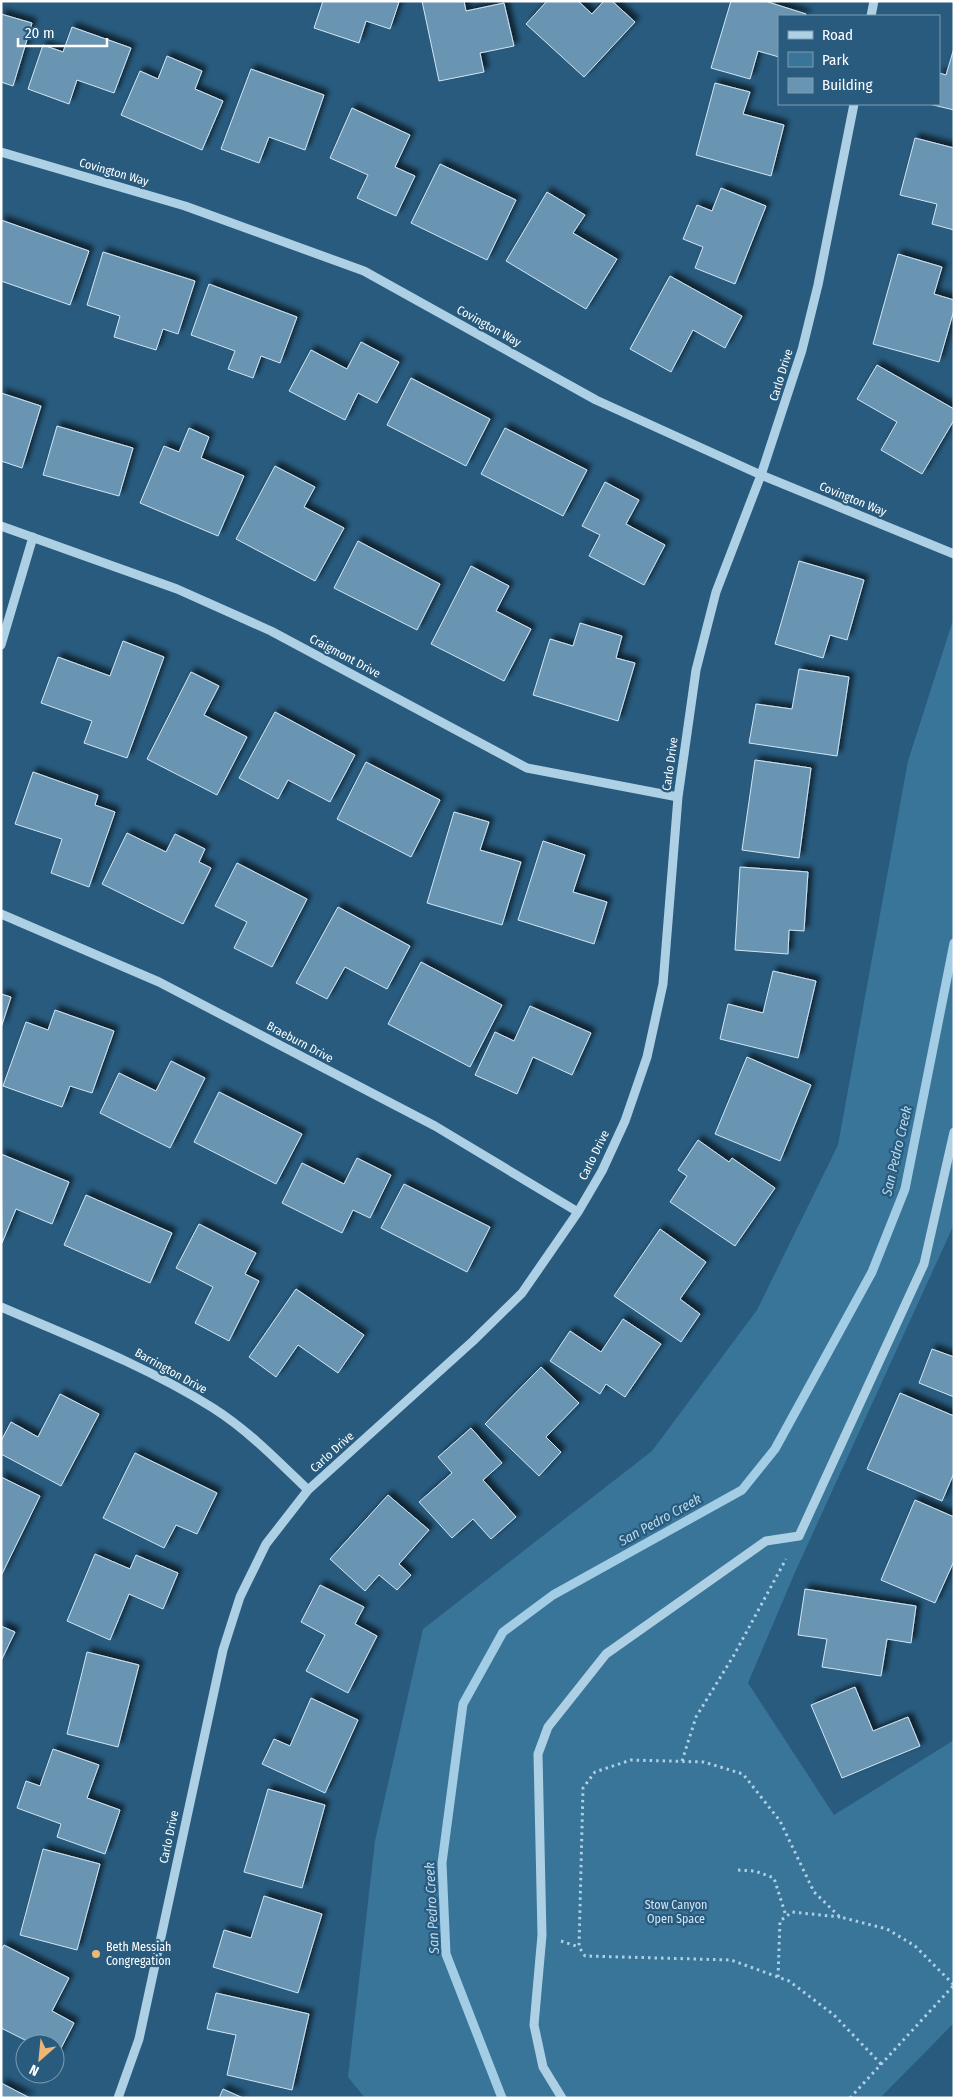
<svg xmlns="http://www.w3.org/2000/svg" width="955" height="2099" font-family="'Fira Sans Condensed',sans-serif">
  <defs>
    <filter id="shadow"><feDropShadow dx="4.5" dy="-4.5" stdDeviation="2.5" flood-color="#0009"/></filter>
  </defs>
  <rect width="100%" height="100%" fill="#285b7e"/>
  <path fill="#397499" d="M954 617V1221L951 1231 796 1570 748 1683 834 1815 954 1740V2023L880 2098H365L348 2077 375 1841 423 1629 652 1451 757 1310 838 1145 908 761Z"/>
  <g fill="none" stroke-linecap="round" stroke-linejoin="round">
    <path stroke="#a3cce5" stroke-width="9" d="M502 2098 446 1954 442 1863 463 1704 503 1632 553 1595 742 1490 775 1449 872 1272 905 1189 954 943"/>
  </g>
  <path fill="#6995b2" stroke="#d1e6f4" filter="url(#shadow)" d="M323 1H396L399 2 390 29 366 21 359 43 314 28Z
    M422 1H464L466 11 504 3 514 46 480 53 484 72 439 81Z
    M547 1H578L592 14 604 1H612L635 22 584 77 526 24Z
    M731 1H765L806 14 805 16H779V57L758 51 750 79 711 68Z
    M1 14 32 23 13 86 1 82Z
    M72 27 131 48 114 93 77 80 69 104 28 89 43 45 63 52Z
    M954 48V110L929 104H939V73L946 75Z
    M167 56 202 71 195 89 223 101 202 150 121 115 140 71 158 79Z
    M251 69 324 95 305 150 269 137 259 163 221 149Z
    M715 83 750 92 743 114 784 125 771 176 696 155Z
    M352 108 410 135 395 167 415 176 396 216 357 198 368 175 330 158Z
    M915 138 954 148V230L932 224 937 204 900 195Z
    M440 164 516 200 487 260 411 223Z
    M721 188 766 206 735 284 695 268 703 247 683 239 697 205 712 211Z
    M547 192 585 215 573 233 617 259 586 309 506 261Z
    M1 220 89 251 70 305 1 281Z
    M103 252 195 281 178 334 163 329 156 350 114 337 120 316 87 305Z
    M898 254 942 267 934 294 954 300V310L939 362 873 344Z
    M670 276 742 316 725 348 693 330 671 372 630 349Z
    M209 284 297 317 280 363 261 356 253 378 228 369 235 351 191 335Z
    M361 342 399 362 377 403 358 393 345 420 289 391 311 350 347 369Z
    M877 365 954 409V420L922 474 881 450 897 422 857 399Z
    M411 378 490 419 466 466 387 425Z
    M1 393 41 406 22 468 1 461Z
    M57 426 133 448 119 496 43 475Z
    M189 428 209 437 201 458 244 476 218 536 140 503 164 446 179 452Z
    M505 428 587 470 563 516 481 474Z
    M275 466 315 487 304 507 344 528 315 581 236 539Z
    M605 482 639 500 626 524 665 545 644 585 589 556 600 535 582 526Z
    M358 541 440 584 417 630 334 588Z
    M799 561 864 580 847 640 830 635 823 658 775 644Z
    M471 566 509 586 496 611 531 629 504 681 431 644Z
    M580 623 622 636 616 658 635 663 618 721 533 695 550 639 573 646Z
    M123 641 164 657 127 758 84 743 92 721 41 703 58 657 110 676Z
    M799 669 849 677 837 756 749 743 756 704 792 709Z
    M191 672 219 686 204 715 247 737 217 795 147 759Z
    M275 712 355 755 330 802 288 780 278 799 239 778Z
    M755 760 811 768 799 858 742 850Z
    M366 762 440 800 411 857 337 819Z
    M33 772 98 795 95 805 115 812 89 887 51 873 62 839 15 824Z
    M454 812 489 822 480 850 521 862 502 925 427 903Z
    M127 833 166 852 175 834 205 849 199 862 211 868 183 924 102 884Z
    M543 841 585 855 573 892 607 902 594 944 518 920Z
    M237 863 307 899 272 967 234 948 247 922 215 906Z
    M740 867 808 872 804 931 789 930 788 954 735 950Z
    M338 907 410 946 387 989 345 967 327 999 296 983Z
    M421 962 502 1005 470 1067 388 1024Z
    M773 971 816 981 798 1058 720 1039 728 1004 763 1013Z
    M1 994 11 997 1 1028Z
    M530 1006 591 1033 572 1075 533 1057 517 1094 475 1075 495 1032 514 1041Z
    M55 1010 114 1031 92 1093 70 1086 62 1107 3 1086 26 1022 48 1030Z
    M747 1057 811 1085 780 1161 715 1134Z
    M171 1061 205 1078 170 1148 100 1113 119 1073 156 1091Z
    M219 1092 302 1134 276 1184 194 1142Z
    M698 1140 729 1162 732 1158 775 1188 735 1246 670 1202 687 1176 678 1170Z
    M1 1154 69 1182 52 1224 16 1209 2 1243Z
    M357 1158 391 1175 370 1218 353 1210 342 1233 282 1203 302 1163 344 1184Z
    M404 1184 490 1227 467 1272 381 1228Z
    M86 1195 172 1233 150 1283 64 1245Z
    M199 1224 256 1253 245 1274 259 1281 229 1341 195 1323 213 1287 176 1268Z
    M660 1229 706 1262 680 1299 700 1314 681 1342 614 1296Z
    M296 1289 364 1335 338 1373 298 1345 276 1377 249 1357Z
    M623 1319 661 1344 625 1397 606 1384 600 1394 550 1361 570 1331 601 1352Z
    M932 1349 954 1357V1397L919 1383Z
    M541 1367 579 1403 546 1437 561 1452 539 1476 485 1424Z
    M900 1393 954 1416V1473L942 1501 867 1469Z
    M60 1394 99 1414 61 1486 1 1454V1441L11 1422 38 1437Z
    M471 1428 502 1463 483 1480 516 1517 491 1539 473 1519 452 1538 419 1502 452 1473 438 1457Z
    M135 1453 217 1493 197 1534 176 1525 164 1548 103 1518Z
    M1 1477 40 1496 1 1576Z
    M388 1495 429 1530 399 1564 411 1575 397 1590 379 1575 365 1591 330 1559Z
    M915 1500 954 1517V1561L935 1603 881 1580Z
    M95 1554 130 1569 136 1555 178 1573 163 1609 129 1594 110 1640 67 1621Z
    M320 1585 364 1607 355 1624 377 1636 348 1693 306 1671 325 1635 301 1622Z
    M805 1589 916 1606 911 1643 887 1639 881 1676 822 1667 827 1639 798 1635Z
    M1 1626 15 1632 1 1661Z
    M87 1652 139 1665 118 1747 67 1734Z
    M855 1687 873 1731 908 1717 920 1746 842 1778 811 1705Z
    M311 1698 358 1720 325 1793 262 1764 274 1739 290 1746Z
    M53 1749 99 1765 87 1798 120 1810 105 1854 57 1837 61 1824 17 1808 26 1781 40 1786Z
    M268 1789 325 1805 302 1888 244 1872Z
    M43 1849 100 1864 77 1950 20 1935Z
    M264 1896 322 1914 298 1993 213 1967 224 1930 251 1938Z
    M4 1945 69 1978 52 2011 74 2023 57 2056 55 2055V2044H33L1 2028V1951Z
    M216 1993 309 2014 292 2090 227 2075 236 2035 207 2029Z
    M1 2083 30 2098H1Z
    M223 2089 243 2098H219Z"/>
  <g fill="none" stroke-linecap="round" stroke-linejoin="round">
    <path stroke="#aed0e4" stroke-width="3" stroke-dasharray="2.5 4" stroke-linecap="butt" d="M682 1761 696 1717 734 1655 786 1559
      M738 1870 755 1871 774 1878 786 1916
      M561 1941 579 1947
      M778 1977 780 1921 792 1912 840 1917
      M881 2064 834 2015 789 1981 731 1960 585 1956 579 1947 583 1788 595 1772 631 1760 704 1762 743 1774 780 1821 814 1892 840 1917 887 1929 915 1946 954 1985
      M850 2098 954 1985"/>
    <path stroke="#aed0e4" stroke-width="9" d="M871 16 874 1
      M1 152 185 206 364 271 596 400 761 475 954 554
      M1 526 177 589 271 631 527 768 678 797
      M1 645 33 537
      M1 914 159 982 435 1126 578 1212
      M1 1307C73 1338 146 1366 213 1408 249 1431 278 1461 308 1490
      M118 2098 139 2039 223 1650 240 1597 266 1544 308 1490 473 1341 522 1293 578 1212 602 1171 625 1121 647 1057 663 984 678 797 696 670 716 592 761 475 802 350 818 285 854 104
      M562 2098 543 2067 534 2025 542 1935 538 1754 548 1727 606 1654 766 1541 799 1536 924 1264 954 1132"/>
  </g>
  <circle fill="#ecb675" stroke="#285b7e" stroke-width="2" cx="96" cy="1954" r="5"/>
  <g text-anchor="middle" dominant-baseline="central" stroke-width="4.5" stroke-linejoin="round" paint-order="stroke">
    <g font-size="12" fill="#fff" stroke="#285b7e">
      <text transform="translate(114 172) rotate(16)">Covington Way</text>
      <text transform="translate(489 326) rotate(29)">Covington Way</text>
      <text transform="translate(781 375) rotate(-73)">Carlo Drive</text>
      <text transform="translate(853 499) rotate(22)">Covington Way</text>
      <text transform="translate(345 656) rotate(28)">Craigmont Drive</text>
      <text transform="translate(670 764) rotate(-82)">Carlo Drive</text>
      <text transform="translate(300 1042) rotate(28)">Braeburn Drive</text>
      <text transform="translate(594 1155) rotate(-64)">Carlo Drive</text>
      <text transform="translate(171 1371) rotate(29)">Barrington Drive</text>
      <text transform="translate(332 1452) rotate(-42)">Carlo Drive</text>
      <text transform="translate(169 1837) rotate(-78)">Carlo Drive</text>
    </g>
    <g font-size="12" fill="#d1e6f4" stroke="#285b7e">
      <text x="676" y="1905">Stow Canyon<tspan x="676" dy="14">Open Space</tspan></text>
    </g>
    <g font-size="12" fill="#fff" stroke="#285b7e" text-anchor="start">
      <text x="106" y="1947">Beth Messiah<tspan x="106" dy="14">Congregation</tspan></text>
    </g>
    <g font-size="14" font-style="italic" fill="#bad9ec" stroke="#285b7e">
      <text transform="translate(897 1151) rotate(-77)">San Pedro Creek</text>
      <text transform="translate(660 1520) rotate(-29)">San Pedro Creek</text>
      <text transform="translate(432 1908) rotate(-93)">San Pedro Creek</text>
    </g>
  </g>
  <rect width="955" height="2099" fill="none" stroke="#ffffff" stroke-width="5"/>
  <rect x="778" y="15" width="162" height="90" fill="#285b7e" stroke="#7e9db2"/>
  <rect x="788" y="31" width="25" height="8" fill="#aed0e4" stroke="#7e9db2"/>
  <text x="822" y="40" font-size="15" fill="#ffffff">Road</text>
  <rect x="788" y="52" width="25" height="15" fill="#397499" stroke="#7e9db2"/>
  <text x="822" y="65" font-size="15" fill="#ffffff">Park</text>
  <rect x="788" y="78" width="25" height="15" fill="#6995b2" stroke="#7e9db2"/>
  <text x="822" y="90" font-size="15" fill="#ffffff">Building</text>
  <g transform="translate(40 2059) rotate(207)"><circle r="24" fill="#285b7e" stroke="#7e9db2"/>
  <path d="M0-4L9 19L0 12L-9 19Z" fill="#ecb675"/>
  <text y="-8" font-size="14" font-weight="bold" text-anchor="middle" fill="#ffffff">N</text>
  </g>
  <path d="M18 38v8h89v-8" fill="none" stroke="#ffffff" stroke-width="2.5"/>
  <text x="25" y="38" font-size="15" fill="#ffffff" stroke="#285b7e" stroke-width="4" paint-order="stroke">20 m</text>
</svg>
